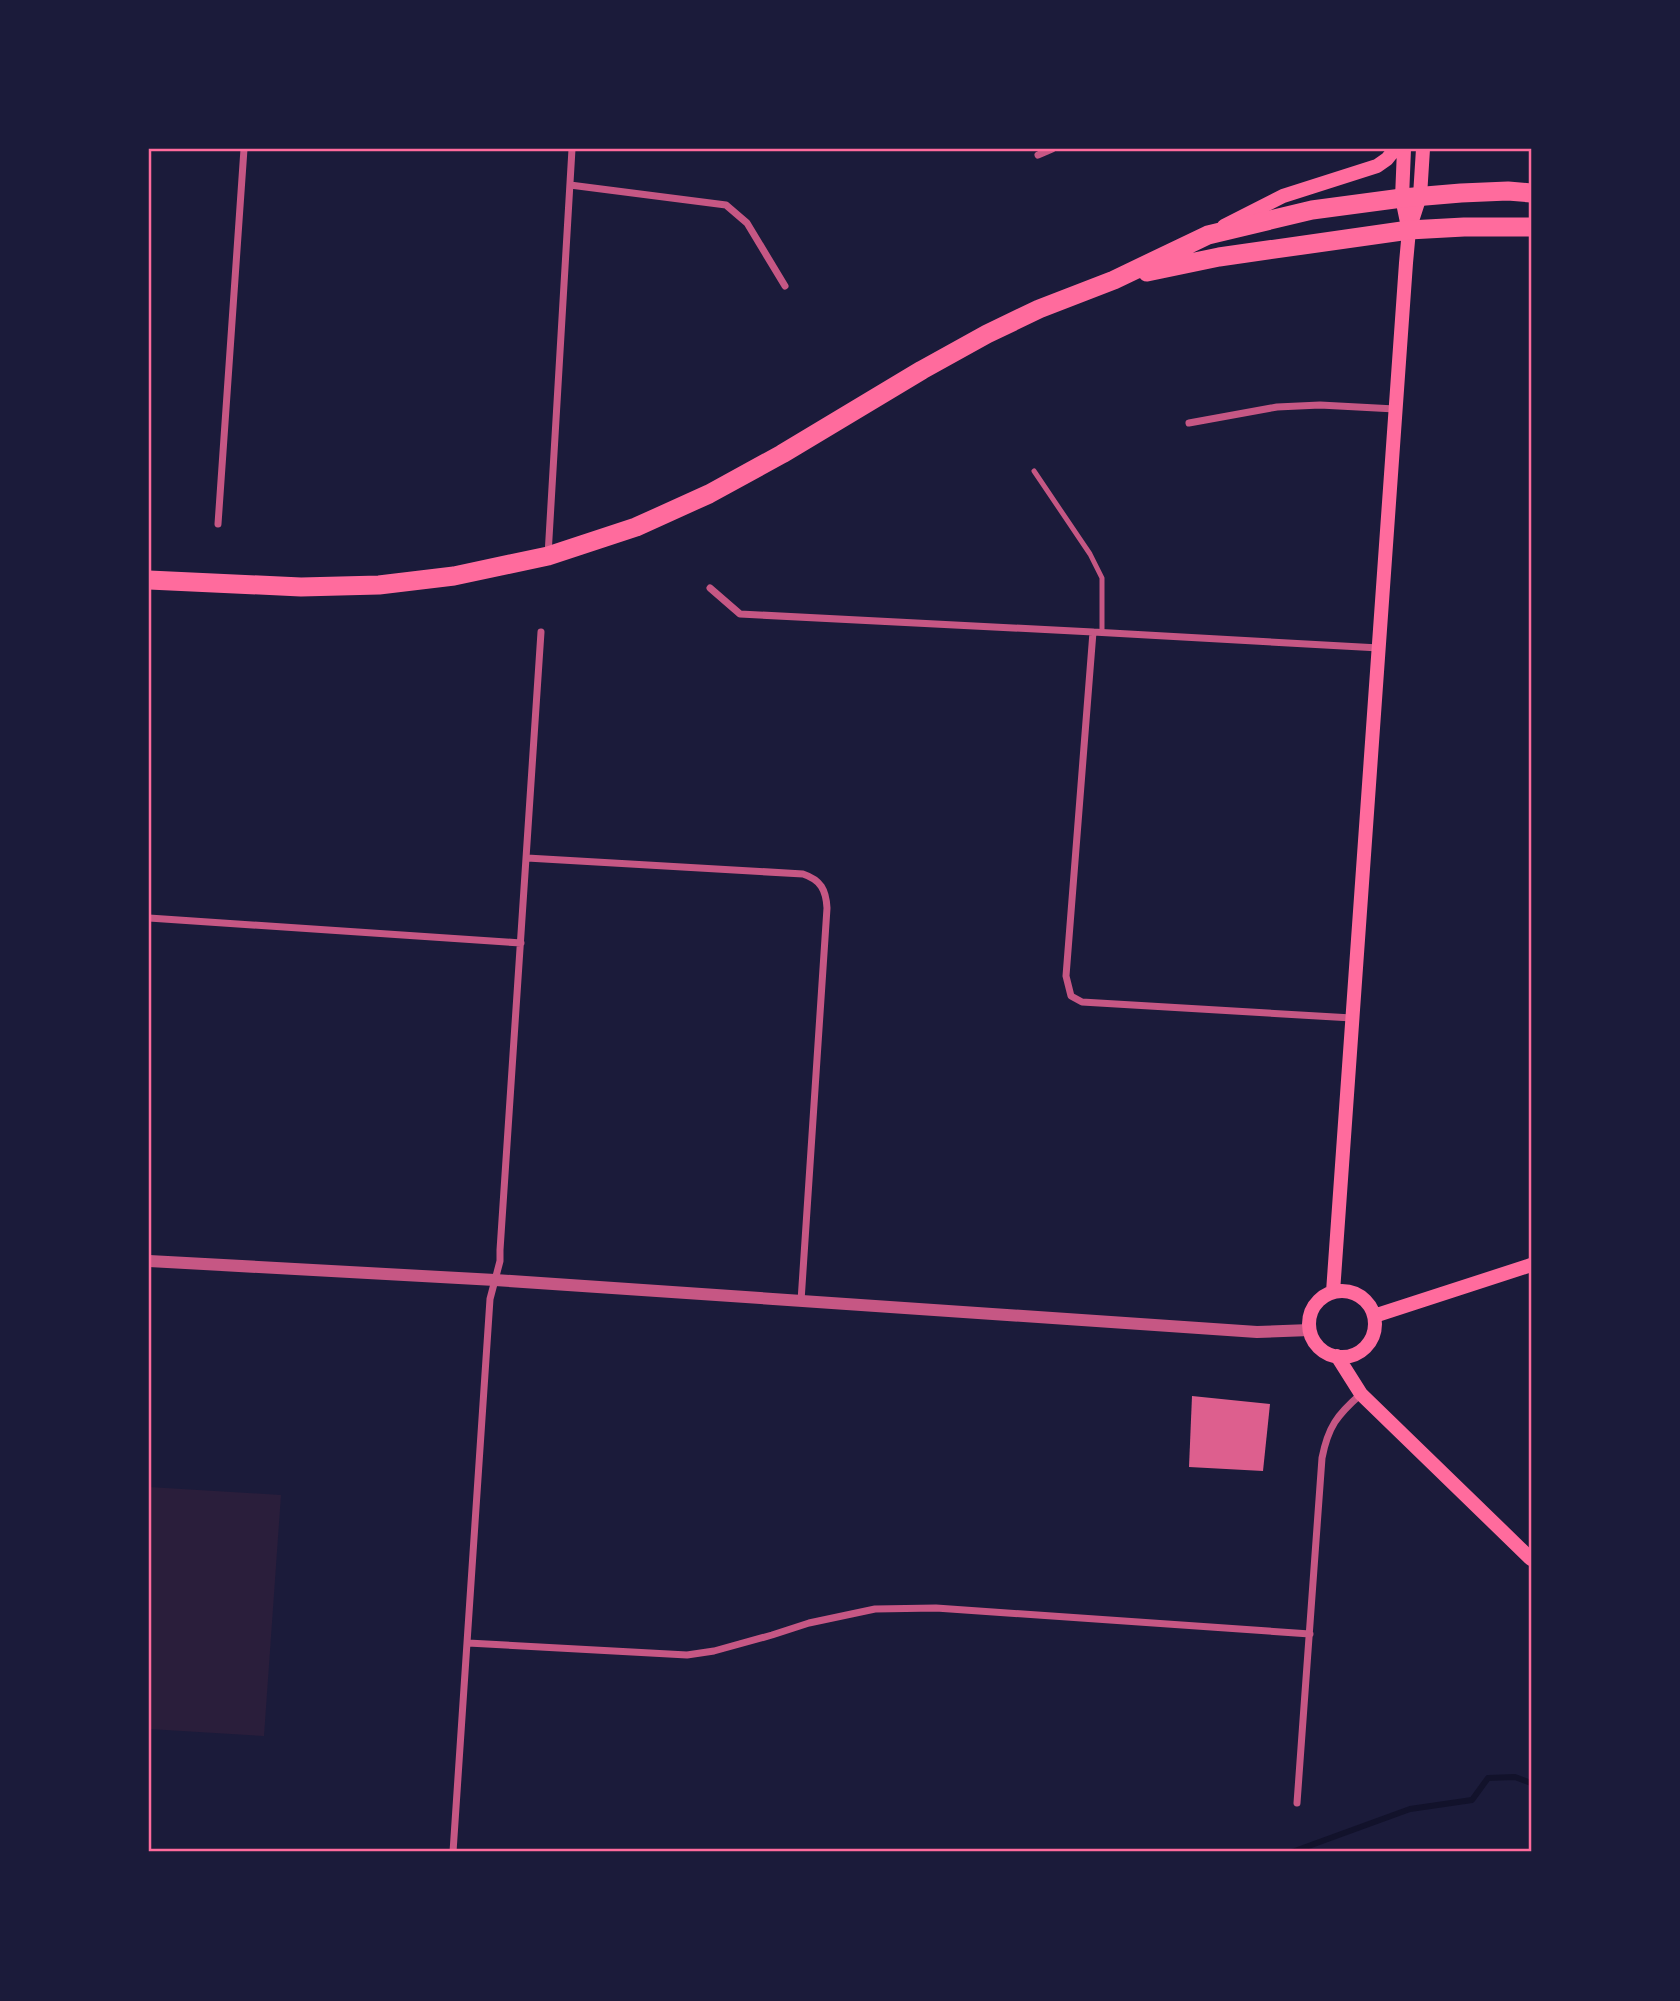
<svg xmlns="http://www.w3.org/2000/svg" width="1680" height="2001" font-family="Raleway,sans-serif">
  <rect width="100%" height="100%" fill="#1b1b3a"/>
  <path fill="#2a1e3b" d="M149 1487 281 1495 264 1736 149 1729Z"/>
  <g fill="none" stroke-linecap="round" stroke-linejoin="round">
    <path stroke="#12122b" stroke-width="6" d="M1292 1852 1410 1809 1472 1800 1488 1778 1515 1777 1531 1783"/>
  </g>
  <path fill="#dd5f8e" d="M1192 1396 1270 1404 1263 1471 1189 1467Z"/>
  <g fill="none" stroke-linecap="round" stroke-linejoin="round">
    <path stroke="#c65784" stroke-width="5" d="M1034 471 1090 554 1102 578V632"/>
    <path stroke="#c65784" stroke-width="7" d="M1038 155 1052 149
      M570 185 726 205 747 223 785 286
      M1189 423 1277 407 1320 405 1395 409
      M218 524 244 149
      M548 555 572 149
      M710 588 740 614 1093 632 1379 648
      M1093 632 1066 976 1071 996 1082 1002 1352 1018
      M527 858 803 874C821 880 826 890 827 908L801 1301
      M149 918 521 943
      M468 1643 687 1655 714 1651 772 1635 809 1623 875 1609 936 1608 1310 1634
      M1297 1803 1322 1458C1328 1427 1337 1415 1361 1394
      M453 1852 490 1299 500 1261V1250L541 632"/>
    <path stroke="#c65784" stroke-width="12" d="M149 1261 495 1280 1257 1332 1310 1330"/>
    <path stroke="#ff6b9d" stroke-width="14" d="M1404 149 1402 198 1408 227
      M1224 226 1283 196 1377 166 1387 159 1395 149
      M1309 1324a33 33 0 1 1 66 0a33 33 0 1 1-66 0Z
      M1333 1292 1406 263 1409 230 1420 196 1423 149
      M1374 1316 1531 1265
      M1337 1356 1361 1394 1531 1559"/>
    <path stroke="#ff6b9d" stroke-width="19" d="M1147 272 1219 257 1409 230 1464 227H1531
      M149 580 301 587 379 585 454 576 548 556 636 527 709 494 782 454 922 370 987 334 1039 309 1114 280 1208 235 1312 210 1402 198 1461 193 1508 191 1531 193"/>
  </g>
  <rect width="1680" height="2001" fill="none" stroke="#1b1b3a" stroke-width="301"/>
  <rect x="150" y="150" width="1380" height="1700" fill="none" stroke="#ff6b9d" stroke-width="2.5"/>
</svg>
